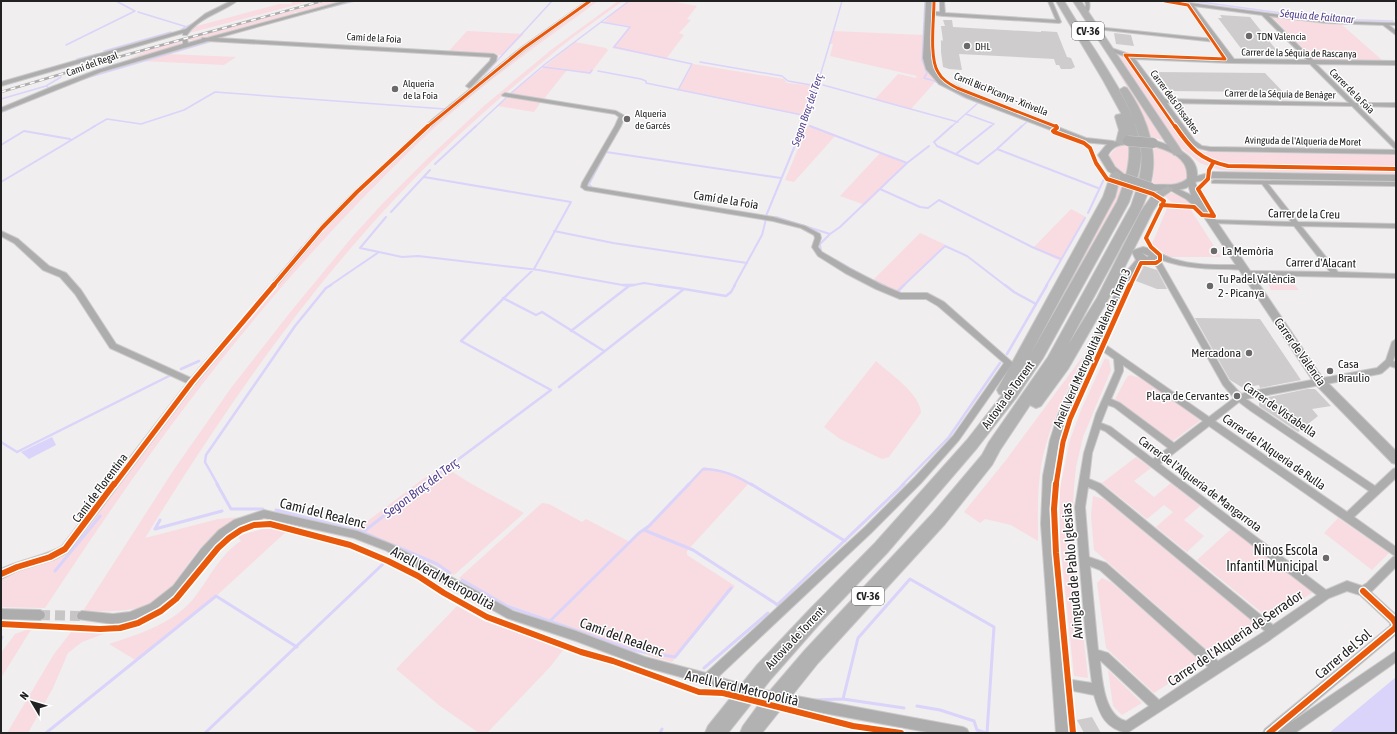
<svg xmlns="http://www.w3.org/2000/svg" width="1397" height="734" font-family="'Asap Condensed',sans-serif">
  <rect width="100%" height="100%" fill="#f0eeef"/>
  <path fill="#f8dce1" d="M293 1H311L189 33V31L193 27 279 4H291Z
    M329 1H345L303 12H294L293 15 198 40H187L190 38Z
    M593 1H598C535 47 472 91 416 145 303 253 203 376 115 504 91 539 68 573 45 608L1 607V577C16 568 33 569 49 562 59 558 67 551 75 544 153 441 229 337 315 241 398 149 493 72 593 1Z
    M618 1H623C601 17 579 32 558 49 506 92 454 137 407 186 305 292 222 413 145 538L218 519 240 517C222 528 211 537 197 552 182 571 169 598 144 606 124 613 104 611 83 611L173 471 231 388 288 315 353 236 384 202 427 159 485 105 551 50Z
    M629 1H670L697 6 687 19 691 20 679 33 684 35 666 59 612 48 630 26 604 22 612 14Z
    M1274 16 1341 24 1382 60H1318L1313 58 1272 17Z
    M467 31 524 34 502 55 448 52Z
    M833 31 923 35 922 58 924 66 936 81 911 109 875 99 898 74 916 78 917 76 830 56 833 44H829Z
    M182 40 180 45 127 60 148 50Z
    M575 42 606 48 608 50 590 74 567 70 543 100 510 94Z
    M168 54 236 57 224 65 142 61Z
    M1115 54 1127 59 1136 67 1193 146 1204 152 1396 155V175L1237 171 1220 170 1200 163 1174 142Z
    M693 64 784 79 787 83 817 86 807 116 678 90Z
    M1114 65 1145 111 1163 140 1151 137 1145 119Z
    M509 97 541 102 534 112 497 106Z
    M808 125 836 135 794 182 785 180Z
    M1128 144C1132 154 1128 166 1126 176 1118 170 1110 165 1110 155L1117 147Z
    M1154 146C1164 150 1183 154 1187 166 1188 169 1188 173 1188 176 1179 187 1165 186 1152 185L1154 170Z
    M880 153 906 164 865 205 840 196Z
    M1216 177 1396 181V182L1216 179 1211 183 1210 181Z
    M1119 184 1124 186 1115 207 1052 315H1051L1110 206Z
    M1171 193 1181 195 1192 204 1173 203 1163 195Z
    M1168 206 1189 207 1221 257H1169L1152 244Z
    M1071 209 1086 217 1060 261 1033 248Z
    M920 233 946 245 896 293 872 281Z
    M1268 279H1290L1299 290H1271L1267 281Z
    M1083 356C1066 394 1045 432 1040 474 1037 496 1038 519 1038 541L1011 525 985 519 980 523 964 512 1006 460Z
    M1105 358 1109 360 1111 370 1083 437 1076 467 1074 487 1072 529 1088 678 1074 676 1060 540V488L1070 440 1081 410Z
    M876 361C890 374 920 393 921 413L889 457 882 459 840 439 824 427Z
    M1130 375 1140 378 1201 420 1173 441 1115 399 1127 377Z
    M1136 457 1151 468 1134 481 1154 497 1171 483 1200 506 1184 520 1204 536 1187 552 1156 527 1173 512 1164 505 1147 519 1102 483Z
    M445 467 470 483 524 513 454 575 396 546 357 529 423 479Z
    M704 467 729 473 749 483 687 551V555L735 586 672 662 650 656 498 601 459 578 542 503 549 504 582 522 586 519 630 542 643 531Z
    M1093 496 1104 499 1259 627 1214 656 1094 550 1091 516Z
    M1338 518 1389 553 1372 570 1324 533Z
    M266 528 287 531 214 598 137 661 109 644C139 634 173 624 194 598 209 579 220 554 241 541L238 536Z
    M1231 529 1313 592 1271 620 1197 560Z
    M1102 578 1111 582 1202 662 1154 693 1106 648 1097 583Z
    M457 606 484 621 564 649 550 667 487 733H479L440 706 396 669Z
    M32 628 1 678V653L15 634Z
    M72 631 106 633 82 642 68 653 53 688 28 733H7L54 654Z
    M1108 670 1142 703 1122 715 1113 706Z"/>
  <path fill="#dad3fa" d="M52 437 56 445 29 459 21 452Z
    M1396 677V733H1329Z"/>
  <g fill="none" stroke-linecap="round" stroke-linejoin="round">
    <path stroke="#dad3fa" stroke-width="1.5" d="M396 1H416
      M925 1 922 60 927 73 924 78 935 81 963 97 1007 113
      M1193 1 1326 19 1393 21
      M138 12 187 27
      M303 14 355 1
      M601 22 630 27 614 47 692 64 678 90
      M182 29 194 23
      M66 45 135 11 116 1
      M104 51 171 32
      M77 59 97 54
      M700 62 782 76 788 81 817 86
      M543 67 590 73 592 70
      M598 71 641 79 646 81V83L807 116
      M484 75 552 1
      M83 79 209 42
      M823 85 958 122
      M49 88 46 86 61 77
      M510 94 544 65 629 1
      M1 99 46 86
      M5 111 25 102
      M966 114 994 124 990 127
      M810 126 813 127
      M93 127 107 119 141 124 184 110 215 92 445 109 444 110
      M424 127 429 123
      M475 127 506 98
      M803 127C818 86 830 43 842 1
      M951 127 978 103
      M1021 127 1028 121"/>
    <path stroke="#dad3fa" stroke-width="2" d="M810 126 907 163
      M952 126 934 142 937 146 978 164 997 149 1098 188
      M1049 129H1052L1051 132 1084 145 1090 150 1096 165 1105 177 1088 213
      M421 130 425 126
      M1 145 24 131 70 139
      M997 149 1022 126
      M956 154 991 126
      M435 164 476 126
      M372 176 416 134
      M424 177 571 202 534 269 516 286
      M1 182 95 126
      M594 188H592L589 184 606 152 781 178
      M880 189 920 207 928 208 939 200 1032 247 1061 259
      M391 212 430 170
      M766 216 803 126
      M776 217 830 234 840 227 907 163 929 146
      M554 231 613 243 747 263
      M306 243 315 233
      M379 252 402 257 418 256 539 270 628 286
      M821 252 820 244 830 234
      M836 260 862 275
      M290 262 302 247
      M875 281 885 286
      M270 286 282 271
      M329 286 379 252 360 248 386 217
      M629 286 644 283 663 286
      M734 286 762 235 766 219
      M903 286 945 246 967 256 1006 286
      M1046 286 1085 218"/>
    <path stroke="#dad3fa" stroke-width="2.5" d="M623 285H634
      M657 285 684 289
      M883 285 887 287
      M1005 285 1014 292 1036 304
      M895 291 897 292 904 285
      M503 298 536 315 542 312 604 351
      M246 314 270 285
      M571 331 629 286
      M1007 354 1047 285
      M181 369 199 361
      M559 387 684 289 726 296 731 292 735 285
      M1 442 17 452 169 376
      M218 485 205 462 206 455 295 326 326 288 331 285
      M424 485 551 390 461 341 517 285
      M688 485 703 469C722 469 737 476 752 485
      M902 485 949 437 1000 363"/>
    <path stroke="#dad3fa" stroke-width="3" d="M217 484 231 509H263
      M751 484 845 541
      M276 510 363 532 425 484
      M160 520 155 529 222 511
      M644 530 693 550 778 605
      M363 532 388 543
      M393 545 437 564 450 573
      M55 571 100 516
      M462 580 507 606 632 650 675 657 731 588
      M777 605 904 484
      M550 621 639 533 649 526 689 484
      M1 639 2 637
      M704 668 768 613
      M843 699 858 638 910 579 994 627 987 733
      M815 700 843 699 904 708
      M917 706 940 710 974 721 977 730 986 733
      M46 733 216 596 297 647
      M205 733 383 564
      M660 733 662 729"/>
  </g>
  <path fill="#cecccd" d="M1220 15 1250 17 1282 57 1246 55 1218 18H1222Z
    M943 20H952L953 27 1041 32V31L1057 32 1067 57 1071 58 1075 67 1071 69H1061L1059 65H1056L1054 59 959 54 962 70 949 69 943 67 941 52V40L943 41 941 26H945Z
    M1114 33 1131 35 1134 46 1116 44Z
    M1153 72 1265 73 1283 92 1167 91Z
    M1144 266 1157 270 1167 289H1157L1136 281Z
    M1195 318 1260 319 1301 380 1260 388 1259 385 1243 388 1230 380Z
    M1307 389H1315L1331 406 1312 409 1318 416 1298 432 1259 406V399Z
    M1092 717 1101 733H1084L1077 720Z"/>
  <g fill="none" stroke-linecap="round" stroke-linejoin="round">
    <path stroke="#c7c5c6" stroke-width="10" stroke-dasharray="10 5" stroke-linecap="butt" d="M40 615 82 616
      M749 690 777 697"/>
    <defs>
      <path id="minor" d="M231 1H237C221 13 199 17 187 35H183V33L1 86V82L186 29 205 14Z
        M344 1H351L217 38 494 54 497 56 496 61 471 87 469 88 466 86 467 85 490 61 491 57 208 41 101 72 1 112V108L54 86 97 70 183 44V39H187L188 43 202 39V38H207Z
        M587 1H592L526 49 437 121 359 193 324 229 195 384 68 552 53 560 17 571 1 579V569C20 559 43 557 62 546L187 383 110 348 75 294 60 277 43 270 14 243 1 236V231L18 239 49 266 66 273 81 290 116 344 191 378 320 227 355 191 433 119 522 47Z
        M940 1H944L945 13 1056 20 1048 1H1052L1061 22 1059 23 945 16H943L927 14V13L929 12H940Z
        M1085 1H1089C1090 5 1090 13 1085 14L1083 13 1086 5Z
        M1163 1 1190 3 1326 21 1396 23V25H1389L1396 31V35L1383 25 1326 23 1269 16 1313 60 1396 61V65L1316 64 1355 103H1396V107L1358 106 1396 144V149L1394 148 1352 106 1167 103 1195 141 1202 146 1210 147 1396 150V154L1210 151 1198 148 1191 143 1129 58 1105 49 1108 47 1132 55 1228 59 1216 42 1096 29 1094 28 1096 27 1213 39 1189 5ZM1194 6 1262 15 1307 60 1234 59ZM1135 59 1232 63 1310 64 1349 103 1165 99Z
        M505 93 616 111 625 116 621 126 588 183 587 186 589 187 773 217 805 226 820 234 821 238 818 247 822 252 851 269 882 285 901 293H927L944 302 1013 363 959 440 921 483 871 533 718 677 739 683 740 687 739 691 735 692 645 667 576 641 507 618 385 550 354 538 264 518 240 526 225 536 207 555 181 592 158 610 130 622 113 624 78 619 77 616 78 613 82 611 113 614 130 612 150 604 173 586 201 549 219 530 234 520 264 510 357 531 391 544 513 611 576 631 645 657 706 673 865 527 915 477 953 436 1004 363 938 306 926 299H900L876 289 845 273 818 256 812 247 815 238 814 235 801 228 773 221 585 190 581 187 582 183 615 126 619 117 615 114 503 96 502 95Z
        M1214 180 1396 182V186L1268 184 1298 222 1396 224V228L1301 226 1338 272 1396 274V278L1243 275 1242 273 1243 271H1246L1330 272 1294 226 1211 223V221L1213 220 1291 222 1262 184 1212 183V181Z
        M1150 251C1157 250 1166 257 1173 259 1195 266 1219 265 1242 265L1246 267C1241 271 1234 269 1228 269 1200 269 1175 267 1150 255L1149 253Z
        M1157 262H1161L1229 381 1241 394 1252 391 1377 368 1386 360 1392 342 1396 339V353L1393 361 1396 362V368L1390 366 1382 373 1379 374 1246 399 1375 486 1393 469 1396 468V478L1354 517 1396 547V567L1371 592 1396 615V634L1290 723 1396 651V662L1295 733H1279L1280 731 1278 733H1263L1265 729 1390 626V623L1360 595 1347 591 1329 598 1267 642 1127 733C1105 728 1100 715 1094 695L1059 688 1055 687 1054 683 1055 679 1059 678 1092 683 1085 627 1075 507 1084 453 1096 414 1115 371 1114 359 1094 345 1093 343 1094 341H1100L1209 417 1234 398 1223 385 1155 264ZM1123 365 1203 421 1174 443 1120 403 1111 399 1123 371ZM1239 402 1251 411 1369 491 1347 512 1215 421ZM1108 405 1114 407 1168 448 1153 459 1111 427 1101 423ZM1209 426 1395 556 1393 557 1367 583 1362 586 1347 581 1326 590 1160 464ZM1100 429 1105 431 1317 595 1273 625 1101 484 1089 479 1092 453ZM1088 487 1095 490 1265 631 1218 661 1106 563 1089 557 1085 507ZM1090 566 1100 570 1208 667 1159 700 1108 653 1098 650ZM1100 661H1101L1149 706 1126 721C1104 716 1102 679 1100 661Z
        M1 609 40 610 44 612 45 615 44 618 40 620 1 619Z
        M791 695 963 727 967 729 969 733H932L791 707 787 705 785 701 787 697Z"/>
      <path id="tertiary" d="M926 1H932L931 58 933 68 945 80 973 94 1086 138 1113 141 1117 143 1116 145 1082 142 967 98 939 84 926 69 923 58Z
        M1191 178 1195 181 1199 194 1211 213 1317 370 1323 378 1396 451V464L1392 463 1315 384 1198 208 1195 207 1186 199 1168 189 1172 186 1191 195 1187 181Z
        M1143 247 1151 249 1157 253 1159 258 1157 260 1144 264 1133 277 1070 415 1062 440 1055 476 1053 524 1072 733H1056L1041 524 1043 476 1050 440 1058 415 1123 276 1136 260 1132 252 1134 250ZM1142 253 1149 256 1147 257Z"/>
      <path id="secondary" d="M1128 138 1131 139 1132 141 1131 143C1121 145 1113 145 1108 155L1115 167 1130 179 1125 182 1108 171 1098 155 1107 144Z
        M1153 140C1170 145 1199 154 1197 176L1213 172 1396 175V181L1213 178 1195 182 1186 188 1178 190 1151 191 1148 190 1146 188 1148 186C1162 182 1174 189 1187 179 1190 157 1168 150 1150 145L1149 143Z"/>
      <path id="trunk" d="M1056 1H1064C1074 17 1084 34 1095 50 1114 81 1140 117 1141 155 1141 171 1134 187 1129 202L1043 358 1016 398 977 448 887 553 822 621 771 679 728 733H705L708 726 757 665 810 609 875 543 967 440 1002 395 999 394 997 390 1103 197 1111 174 1116 171 1121 174 1115 197 1030 355 1117 202C1126 179 1132 160 1128 136L1125 144 1121 145 1116 142 1119 130 1115 117 1116 115 1121 114V113L1103 80Z
        M1073 1H1081L1183 153 1182 155H1174Z
        M1124 87 1127 88C1143 111 1155 140 1153 168 1151 199 1131 227 1117 254 1101 284 1084 314 1068 345L1097 298 1141 211 1154 193 1168 186 1174 189 1162 197 1153 211 1109 298 1068 369 1041 406 1036 408 1030 405 1000 450 992 465 945 524 818 663 762 733H740L743 726 762 700 805 650 933 513 982 455 989 442 1048 357 1131 206C1149 159 1143 133 1119 90Z"/>
    </defs>
    <use href="#minor" stroke="#cbc9ca" stroke-width="2"/>
    <use href="#tertiary" stroke="#cbc9ca" stroke-width="2"/>
    <use href="#secondary" stroke="#cbc9ca" stroke-width="2"/>
    <use href="#trunk" stroke="#cbc9ca" stroke-width="2"/>
    <use href="#minor" fill="#aeadae" fill-rule="evenodd"/>
    <use href="#tertiary" fill="#aeadae" fill-rule="evenodd"/>
    <use href="#secondary" fill="#adadad" fill-rule="evenodd"/>
    <use href="#trunk" fill="#b2b2b2" fill-rule="evenodd"/>
    <defs>
      <path id="rail" d="M1 92 122 56 322 1"/>
    </defs>
    <use href="#rail" stroke="#aeadae" stroke-width="2.5"/>
    <use href="#rail" stroke="#fff" stroke-width="1.5" stroke-dasharray="5" stroke-linecap="butt"/>
    <defs>
      <path id="secondary-bridge" d="M1128 141 1153 143
        M1125 179 1151 188"/>
    </defs>
    <use href="#secondary-bridge" stroke="#cbc9ca" stroke-width="11" stroke-linecap="butt"/>
    <use href="#secondary-bridge" stroke="#adadad" stroke-width="10"/>
    <defs>
      <path id="cycleway-far3" d="M934 1C934 19 929 58 938 72 942 80 950 84 957 88L1057 127
        M1165 1 1188 5 1225 59 1125 55 1175 127
        M427 127 524 48 590 1"/>
      <path id="cycleway-far2" d="M1056 126 1057 128 1053 131 1054 132 1084 143 1090 148 1096 163 1107 179 1153 194 1164 201 1146 238 1151 247 1160 255V260L1156 263H1141L1130 286
        M1175 126C1190 148 1200 160 1228 166L1396 169
        M1161 205 1194 207 1202 215 1214 216 1198 189 1208 179 1209 170 1213 163
        M273 286 322 228 357 192 428 126"/>
      <path id="cycleway-far1" d="M114 485 192 382 274 285
        M1056 485 1063 442 1070 419 1130 285"/>
      <path id="cycleway" d="M1056 484 1054 509 1056 553 1073 733
        M1 574 17 567 50 557 65 549 114 484
        M1 624 100 629 120 628 138 623 161 611 176 599 218 548 229 538 241 530 254 525 270 524 350 545 388 561 418 576 444 593 487 617 581 652 613 661 699 692 723 693 853 726 901 733
        M1269 733 1395 628 1396 624 1393 619 1363 591"/>
    </defs>
    <use href="#cycleway-far3" stroke="#fff" stroke-width="4.5"/>
    <use href="#cycleway-far2" stroke="#fff" stroke-width="6"/>
    <use href="#cycleway-far1" stroke="#fff" stroke-width="8"/>
    <use href="#cycleway" stroke="#fff" stroke-width="9"/>
    <use href="#cycleway-far3" stroke="#e8590c" stroke-width="3"/>
    <use href="#cycleway-far2" stroke="#e8590c" stroke-width="4"/>
    <use href="#cycleway-far1" stroke="#e8590c" stroke-width="5"/>
    <use href="#cycleway" stroke="#e8590c" stroke-width="6"/>
  </g>
  <g fill="#6b696a" stroke="#fff" stroke-width="1.5">
    <circle cx="1249" cy="36" r="4"/>
    <circle cx="967" cy="46" r="4"/>
    <circle cx="395" cy="89" r="4"/>
    <circle cx="627" cy="119" r="4"/>
    <circle cx="1214" cy="251" r="4"/>
    <circle cx="1210" cy="286" r="4"/>
    <circle cx="1249" cy="353" r="4"/>
    <circle cx="1330" cy="371" r="4"/>
    <circle cx="1237" cy="396" r="4"/>
    <circle cx="1326" cy="558" r="4"/>
  </g>
  <g text-anchor="middle" dominant-baseline="central" stroke-width="3" stroke-linejoin="round" paint-order="stroke">
    <g font-size="10" fill="#232223" stroke="#fff" text-anchor="start">
      <text x="1257" y="36">TDN Valencia</text>
      <text x="975" y="46">DHL</text>
      <text x="403" y="83">Alqueria<tspan x="403" dy="12">de la Foia</tspan></text>
      <text x="635" y="113">Alqueria<tspan x="635" dy="12">de Garcés</tspan></text>
    </g>
    <g font-size="10" fill="#232223" stroke="#fff">
      <text transform="translate(374 38) rotate(3)">Camí de la Foia</text>
      <text transform="translate(1299 53) rotate(1)">Carrer de la Séquia de Rascanya</text>
      <text transform="translate(92 64) rotate(-20)">Camí del Regal</text>
      <text transform="translate(1352 91) rotate(45)">Carrer de la Foia</text>
      <text transform="translate(1001 94) rotate(22)">Carril Bici Picanya - Xirivella</text>
      <text transform="translate(1280 94) rotate(1)">Carrer de la Séquia de Benàger</text>
      <text transform="translate(1175 102) rotate(54)">Carrer dels Dissabtes</text>
      <text transform="translate(1303 141) rotate(1)">Avinguda de l'Alqueria de Moret</text>
    </g>
    <g font-size="11" font-style="italic" fill="#54418e" stroke="#fff">
      <text transform="translate(1317 16) rotate(5)">Séquia de Faitanar</text>
      <text transform="translate(807 110) rotate(-71)">Segon Braç del Terç</text>
    </g>
    <g fill="#fff" stroke="#656465" stroke-width="1">
      <rect x="1072" y="22" width="32" height="18" rx="3"/>
      <rect x="852" y="587" width="32" height="18" rx="3"/>
    </g>
    <g font-size="11" font-weight="bold" fill="#232223">
      <text x="1088" y="31">CV-36</text>
      <text x="868" y="596">CV-36</text>
    </g>
    <g font-size="12" fill="#232223" stroke="#fff">
      <text transform="translate(726 200) rotate(9)">Camí de la Foia</text>
      <text transform="translate(1304 214) rotate(1)">Carrer de la Creu</text>
      <text transform="translate(1321 263) rotate(1)">Carrer d'Alacant</text>
      <text transform="translate(1092 348) rotate(-66)">Anell Verd Metropolità València. Tram 3</text>
      <text transform="translate(1300 352) rotate(55)">Carrer de València</text>
      <text transform="translate(1008 395) rotate(-54)">Autovia de Torrent</text>
      <text transform="translate(1280 410) rotate(35)">Carrer de Vistabella</text>
      <text transform="translate(1274 452) rotate(35)">Carrer de l'Alqueria de Rulla</text>
      <text transform="translate(1200 484) rotate(37)">Carrer de l'Alqueria de Mangarrota</text>
      <text transform="translate(100 488) rotate(-53)">Camí de Florentina</text>
      <text transform="translate(795 638) rotate(-47)">Autovia de Torrent</text>
    </g>
    <g font-size="12" fill="#232223" stroke="#fff" text-anchor="start">
      <text x="1222" y="251">La Memòria</text>
      <text x="1218" y="279">Tu Padel València<tspan x="1218" dy="14">2 - Picanya</tspan></text>
      <text x="1241" y="353" text-anchor="end">Mercadona</text>
      <text x="1338" y="364">Casa<tspan x="1338" dy="14">Braulio</tspan></text>
      <text x="1229" y="396" text-anchor="end">Plaça de Cervantes</text>
    </g>
    <g font-size="13" font-style="italic" fill="#54418e" stroke="#fff">
      <text transform="translate(421 488) rotate(-37)">Segon Braç del Terç</text>
    </g>
    <g font-size="14" fill="#232223" stroke="#fff">
      <text transform="translate(323 513) rotate(14)">Camí del Realenc</text>
      <text transform="translate(1072 571) rotate(-95)">Avinguda de Pablo Iglesias</text>
      <text transform="translate(443 578) rotate(29)">Anell Verd Metropolità</text>
      <text transform="translate(622 637) rotate(20)">Camí del Realenc</text>
      <text transform="translate(1235 638) rotate(-34)">Carrer de l'Alqueria de Serrador</text>
      <text transform="translate(1343 654) rotate(-40)">Carrer del Sol</text>
      <text transform="translate(742 688) rotate(13)">Anell Verd Metropolità</text>
    </g>
    <g font-size="14" fill="#232223" stroke="#fff" text-anchor="end">
      <text x="1318" y="550">Ninos Escola<tspan x="1318" dy="16">Infantil Municipal</tspan></text>
    </g>
  </g>
  <rect width="1397" height="734" fill="none" stroke="#232223" stroke-width="4"/>
  <g transform="translate(32 702) rotate(308)" stroke="#ffffff" stroke-width="3" paint-order="stroke">
  <path d="M0-3L7 15L0 10L-7 15Z" fill="#232223"/>
  <text y="-6" font-size="11" font-weight="bold" text-anchor="middle" fill="#232223">N</text>
  </g>
</svg>
